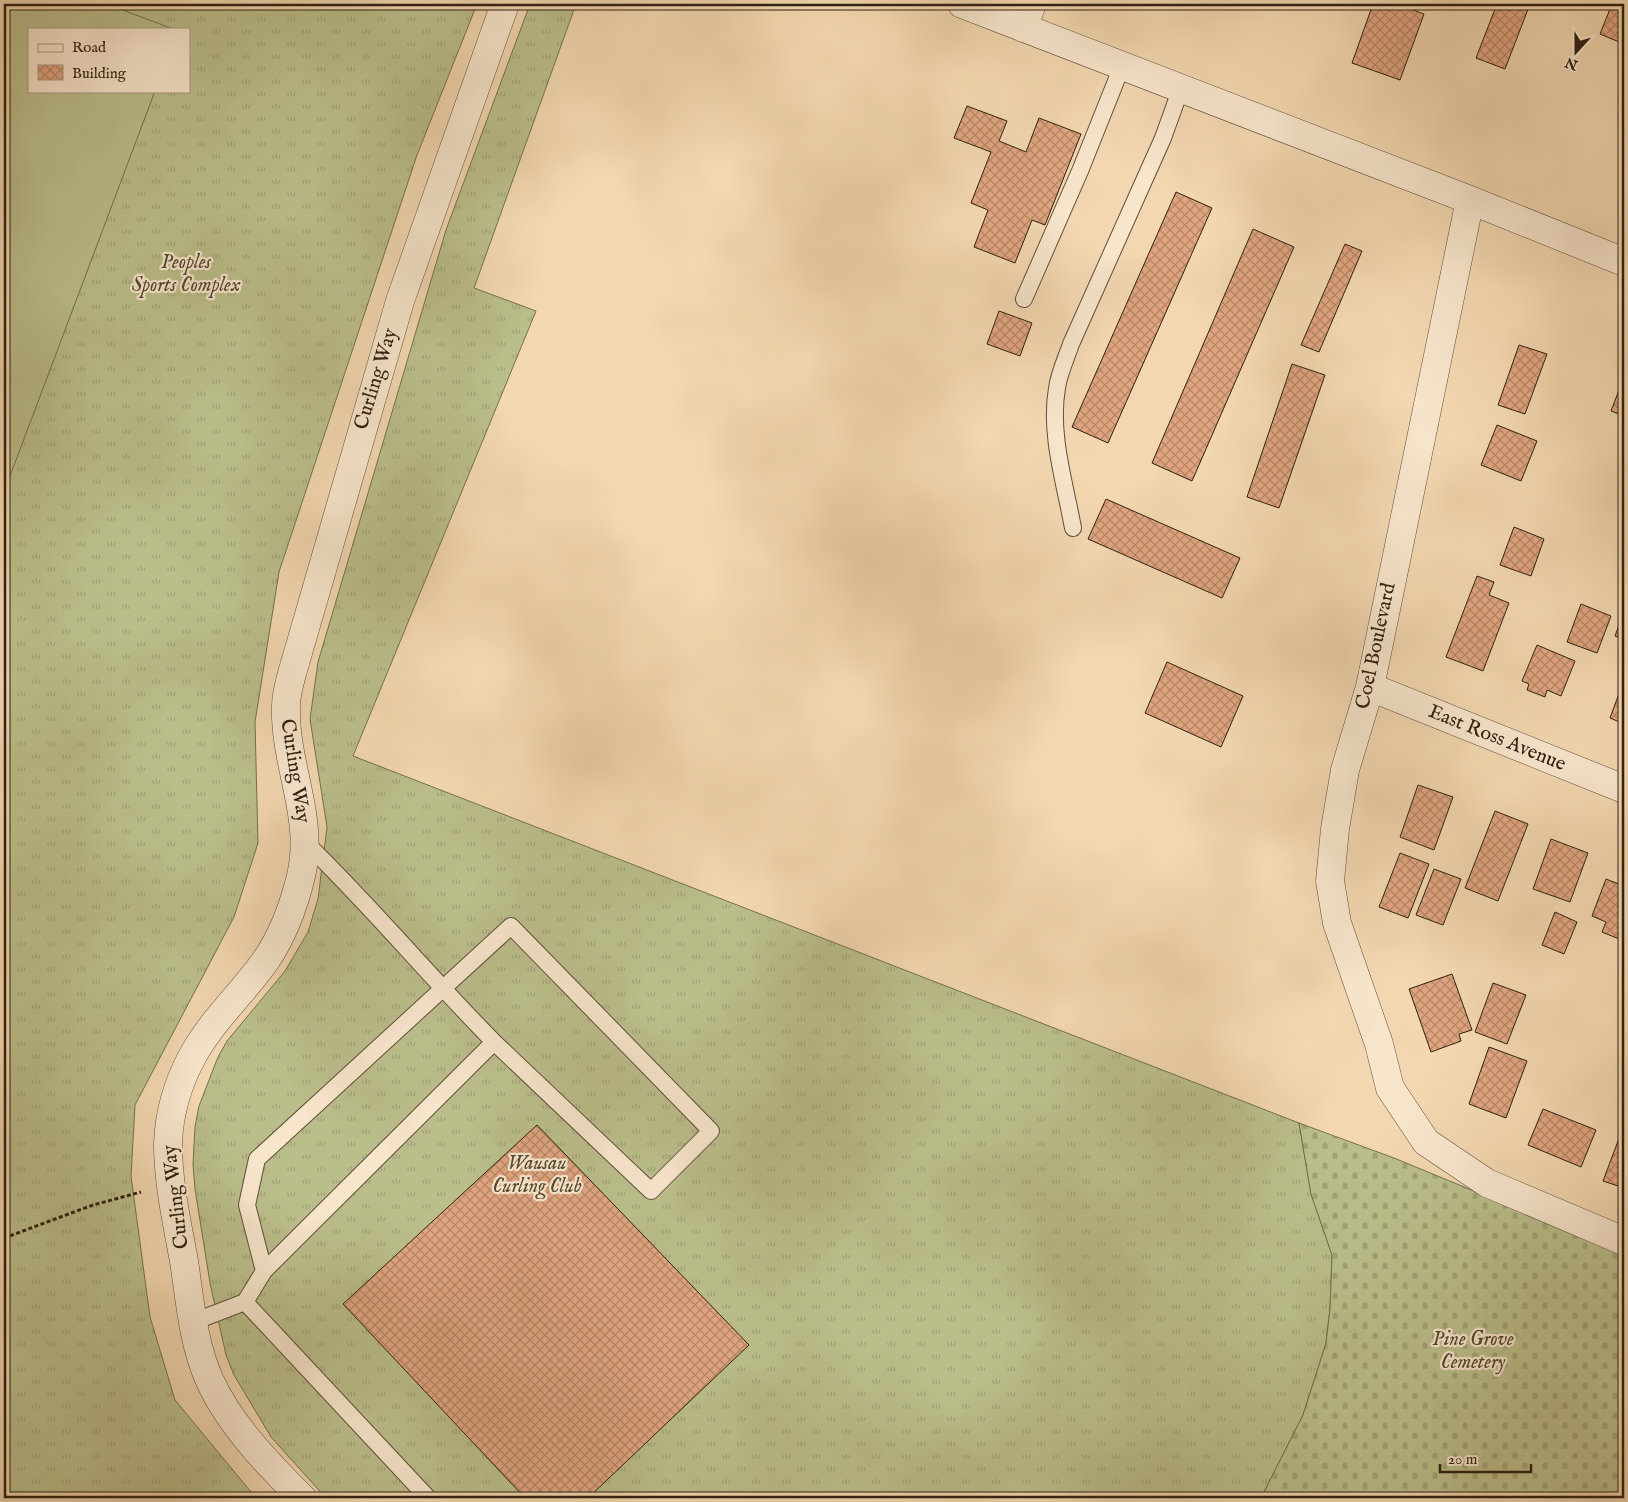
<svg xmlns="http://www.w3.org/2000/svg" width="1628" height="1502" font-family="'IM FELL English',serif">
  <defs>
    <pattern id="grass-tufts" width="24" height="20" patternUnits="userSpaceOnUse" patternTransform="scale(1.25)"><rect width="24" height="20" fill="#babe8b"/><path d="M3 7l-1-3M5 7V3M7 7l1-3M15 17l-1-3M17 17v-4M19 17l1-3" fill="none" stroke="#a0a377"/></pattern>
    <pattern id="cemetery-stones" width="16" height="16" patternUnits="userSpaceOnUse" patternTransform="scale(1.25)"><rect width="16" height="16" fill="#babe8b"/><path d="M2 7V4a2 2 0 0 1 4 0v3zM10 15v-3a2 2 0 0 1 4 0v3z" fill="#a0a377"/></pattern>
    <pattern id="building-cross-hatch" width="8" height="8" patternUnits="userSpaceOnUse" patternTransform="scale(1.25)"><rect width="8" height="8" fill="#e0a580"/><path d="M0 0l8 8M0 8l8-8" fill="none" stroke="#b68667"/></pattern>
  </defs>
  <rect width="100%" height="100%" fill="#f2d7b0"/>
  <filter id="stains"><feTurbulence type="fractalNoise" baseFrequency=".004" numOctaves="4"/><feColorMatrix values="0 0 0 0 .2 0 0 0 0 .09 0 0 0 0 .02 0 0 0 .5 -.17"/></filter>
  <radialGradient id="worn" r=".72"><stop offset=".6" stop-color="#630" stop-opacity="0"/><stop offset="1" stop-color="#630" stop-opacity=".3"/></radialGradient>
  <path fill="url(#grass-tufts)" stroke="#74704e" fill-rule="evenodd" d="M4 4H477L417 155 279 572 255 722 258 843 234 917 135 1105 131 1176 150 1317 175 1400 256 1498H4ZM29 29H189V91H29Z
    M530 4H576L474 288 536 311 353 756 1299 1123 1311 1194 1332 1255 1330 1309 1326 1343 1303 1415 1261 1498H326L271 1437 234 1375 226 1355 210 1283 195 1189 193 1164 195 1127 199 1106 218 1057 227 1041 285 971 308 932 318 899 327 827 310 719 318 662 446 230Z"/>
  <path fill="url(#cemetery-stones)" stroke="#74704e" d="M1299 1123 1394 1158 1624 1253V1498H1261L1303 1415 1326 1343 1330 1309 1332 1255 1311 1194Z"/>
  <path fill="#babe8b" stroke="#74704e" d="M4 4H107L173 29H29V91H155L4 492Z"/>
  <path fill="url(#building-cross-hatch)" stroke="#2f2111" d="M1373 4H1397L1424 14 1400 80 1352 63Z
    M1497 4H1530L1505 69 1476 58Z
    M1612 4H1624V44L1600 34Z
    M967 106 1007 121 999 141 1026 152 1039 118 1081 134 1045 225 1032 220 1015 263 974 247 988 210 971 203 991 152 954 138Z
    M1176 192 1212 208 1108 443 1072 427Z
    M1253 229 1294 247 1192 481 1152 463Z
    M1345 244 1362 251 1319 352 1301 345Z
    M999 311 1032 323 1020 356 987 344Z
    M1519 345 1547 354 1525 414 1498 405Z
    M1292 364 1325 375 1279 508 1247 497Z
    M1624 377V416L1611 411Z
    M1497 425 1537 441 1521 481 1481 465Z
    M1106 499 1240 558 1222 598 1088 539Z
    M1514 527 1544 539 1531 576 1500 565Z
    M1477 576 1494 582 1489 595 1509 603 1483 671 1446 657Z
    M1581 604 1611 616 1597 653 1567 642Z
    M1624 611V639L1615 636Z
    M1537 645 1575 661 1561 696 1547 690 1545 697 1527 690 1529 684 1522 681Z
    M1167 662 1243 696 1221 747 1145 713Z
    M1624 680V724L1610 718Z
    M1418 785 1453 797 1434 850 1400 837Z
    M1495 811 1528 824 1498 901 1465 888Z
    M1551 839 1588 853 1570 902 1533 889Z
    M1400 853 1429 864 1408 918 1379 907Z
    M1434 869 1461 879 1443 925 1416 915Z
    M1606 879 1624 886V941L1602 932 1606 922 1592 916Z
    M1555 912 1577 922 1564 954 1542 945Z
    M1452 974 1472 1030 1459 1034 1461 1041 1431 1052 1409 989Z
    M1493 983 1526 995 1507 1044 1475 1032Z
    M1489 1047 1527 1061 1506 1118 1469 1104Z
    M1543 1109 1596 1130 1581 1167 1528 1145Z
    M537 1125 749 1345 588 1498H525L343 1304Z
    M1624 1125V1188L1603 1181Z"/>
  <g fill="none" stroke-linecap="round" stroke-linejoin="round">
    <defs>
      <path id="lane" d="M1024 299 1080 171 1122 66
        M1073 528C1065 483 1049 434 1057 388 1059 373 1066 359 1071 344L1163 138 1181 88
        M264 1271 247 1205 257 1159 511 926 711 1131 651 1191 494 1042
        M245 1302 428 1498
        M193 1322 245 1302 264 1271 494 1042C430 977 371 906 305 842"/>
      <path id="street" d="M962 4 1470 200 1624 262
        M1023 28 1032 4
        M1470 200 1370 687 1345 770 1335 829 1330 881 1337 923 1379 1044 1390 1088 1426 1142 1487 1183 1624 1241
        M1370 687 1624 789
        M302 1498C268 1464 230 1425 210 1381 193 1344 190 1301 184 1261 177 1223 168 1183 168 1144 169 1114 178 1083 192 1057 211 1021 243 993 266 960 283 935 294 905 301 876 315 818 284 764 286 706 286 694 290 681 293 670L400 301 505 4"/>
    </defs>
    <use href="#lane" stroke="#604e39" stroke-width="18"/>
    <use href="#street" stroke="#604e39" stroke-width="29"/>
    <path stroke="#2f2111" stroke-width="3" stroke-dasharray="4 2.5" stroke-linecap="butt" d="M4 1238 93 1205 141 1192"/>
    <use href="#lane" stroke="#f7e5cc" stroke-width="16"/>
    <use href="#street" stroke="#f7e5cc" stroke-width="28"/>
  </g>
  <g text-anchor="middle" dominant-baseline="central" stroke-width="4.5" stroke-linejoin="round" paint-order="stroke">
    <g font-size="20" font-style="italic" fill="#524830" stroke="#f7e5cc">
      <text x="186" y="262">Peoples<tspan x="186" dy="23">Sports Complex</tspan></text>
      <text x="537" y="1163">Wausau<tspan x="537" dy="23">Curling Club</tspan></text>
      <text x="1473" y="1339">Pine Grove<tspan x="1473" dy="23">Cemetery</tspan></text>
    </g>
    <g font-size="20" fill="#2f2111" stroke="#f7e5cc">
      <text transform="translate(376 379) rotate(-73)">Curling Way</text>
      <text transform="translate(1376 646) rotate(-78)">Coel Boulevard</text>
      <text transform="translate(1497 738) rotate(22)">East Ross Avenue</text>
      <text transform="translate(295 771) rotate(81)">Curling Way</text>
      <text transform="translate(176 1197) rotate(-97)">Curling Way</text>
    </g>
  </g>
  <rect width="1628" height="1502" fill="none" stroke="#f2d7b0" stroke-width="20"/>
  <rect x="5" y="5" width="1618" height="1492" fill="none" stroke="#2f2111" stroke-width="2.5"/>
  <rect x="10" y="10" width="1608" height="1482" fill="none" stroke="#2f2111"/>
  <rect x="28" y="28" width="162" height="65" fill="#f7e5cc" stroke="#a79781"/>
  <rect x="38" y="44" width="25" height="8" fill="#f7e5cc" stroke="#a79781"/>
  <text x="72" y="52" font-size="15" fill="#2f2111">Road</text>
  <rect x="38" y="65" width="25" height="15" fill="url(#building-cross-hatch)" stroke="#a79781"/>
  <text x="72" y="78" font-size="15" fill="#2f2111">Building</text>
  <g transform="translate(1576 52) rotate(201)" stroke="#f7e5cc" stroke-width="4" paint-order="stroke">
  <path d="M0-4L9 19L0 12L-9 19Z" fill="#2f2111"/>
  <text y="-8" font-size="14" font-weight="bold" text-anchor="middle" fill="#2f2111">N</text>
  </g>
  <path d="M1440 1464v8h91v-8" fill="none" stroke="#2f2111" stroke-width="2.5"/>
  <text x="1448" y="1464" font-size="15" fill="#2f2111" stroke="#f7e5cc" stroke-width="4" paint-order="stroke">20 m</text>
  <rect width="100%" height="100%" filter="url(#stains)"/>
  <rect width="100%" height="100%" fill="url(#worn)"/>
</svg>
